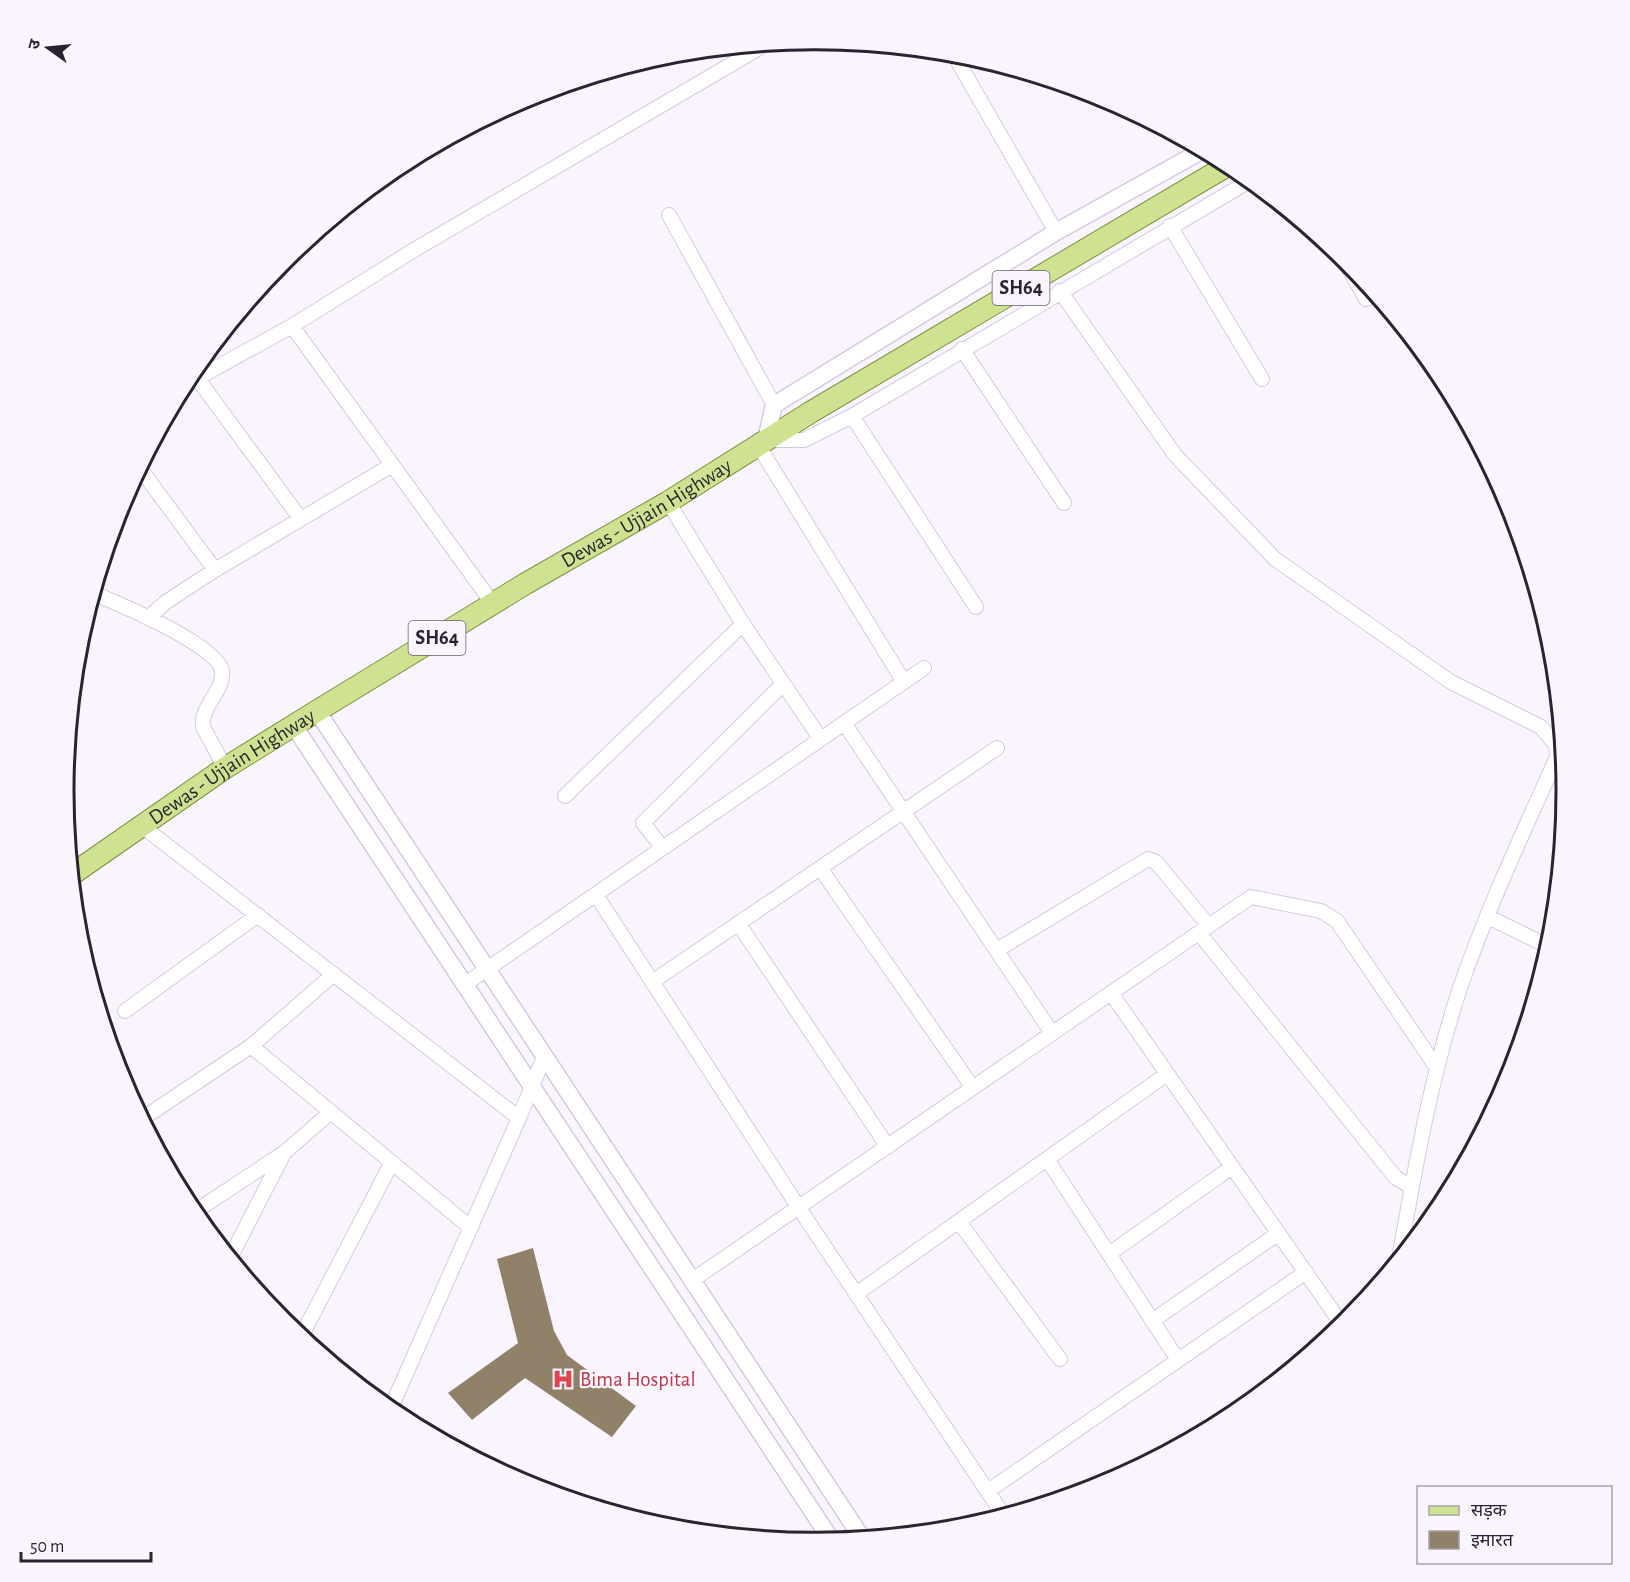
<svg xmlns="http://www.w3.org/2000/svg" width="1630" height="1582" font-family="'Alegreya Sans','Noto Sans Devanagari',sans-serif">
  <rect width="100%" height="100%" fill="#faf4ff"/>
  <path fill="#928169" d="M533 1248 554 1331 567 1355 636 1406 612 1437 525 1378 472 1420 448 1393 518 1343 497 1259Z"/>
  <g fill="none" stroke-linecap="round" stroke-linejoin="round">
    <defs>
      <path id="minor" d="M953 53 1056 232
        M669 215 774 405
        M1170 226 1262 379
        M1342 256 1366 299
        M1060 291 1175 455 1275 559 1451 682 1541 727 1556 745 1557 757C1523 833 1487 909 1460 988 1431 1076 1415 1168 1399 1259
        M292 326 493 604
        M962 349 1064 503
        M197 378 300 518
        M183 386 292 326 414 250 766 44
        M852 416 976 607
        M768 440H804L852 416 1251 180
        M758 445 904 682
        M139 467 215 570
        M668 502 743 624 820 738
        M93 593C117 603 219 646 222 671 224 692 200 706 203 727L225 768
        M148 618 166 602 215 570 392 465
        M844 723 1052 1033
        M565 796 743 624
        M142 826 519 1118
        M663 848 643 823 783 684
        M820 868 973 1088
        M596 895 799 1208 1004 1516
        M1488 917 1550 947
        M738 923 888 1147
        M1199 933 1396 1178 1412 1187
        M997 950 1148 859 1156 862 1209 926
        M652 982 997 748
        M464 985 924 668
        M1111 993 1343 1326
        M125 1011 258 915
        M251 1046 471 1228
        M142 1119 251 1046 334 974
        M1047 1159 1178 1360
        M193 1213 285 1152 331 1112
        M959 1222 1060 1359
        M1109 1254 1232 1167
        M230 1258 284 1153
        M691 1281 1251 897 1321 911 1337 921 1437 1068
        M856 1294 1167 1074
        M1152 1321 1279 1233
        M301 1337 392 1162
        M390 1410 519 1118 544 1057
        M988 1491 1306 1272"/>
      <path id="tertiary" d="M766 440 774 405 1056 232 1203 150
        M317 711 862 1538
        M294 726 832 1541"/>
      <g id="primary">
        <path id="s1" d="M71 875 225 768 317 711 525 584 668 502 811 412 1230 164"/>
      </g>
    </defs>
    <use href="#minor" stroke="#d7c8e3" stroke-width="16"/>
    <use href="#tertiary" stroke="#d7c8e3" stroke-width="19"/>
    <use href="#primary" stroke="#80923e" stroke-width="23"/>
    <use href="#minor" stroke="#fff" stroke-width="14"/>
    <use href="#tertiary" stroke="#fff" stroke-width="16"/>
    <use href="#primary" stroke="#cee291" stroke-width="21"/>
  </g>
  <defs>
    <symbol id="hospital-bare" viewBox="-9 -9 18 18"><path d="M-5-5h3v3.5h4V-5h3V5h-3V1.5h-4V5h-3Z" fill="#e0444e" stroke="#faf4ff" stroke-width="2.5" paint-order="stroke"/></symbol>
  </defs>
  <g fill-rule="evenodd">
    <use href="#hospital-bare" x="548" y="1364" width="30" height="30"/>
  </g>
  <g text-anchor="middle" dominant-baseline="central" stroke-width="4.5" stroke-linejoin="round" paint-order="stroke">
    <g fill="#faf4ff" stroke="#68626d" stroke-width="1.5">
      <rect x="992.5" y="271" width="57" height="34" rx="4.5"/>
      <rect x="408.5" y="621" width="57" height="34" rx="4.5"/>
    </g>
    <g font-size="20" font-weight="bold" fill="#2a242e">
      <text x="1021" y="288">SH64</text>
      <text x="437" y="638">SH64</text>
    </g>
    <g font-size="21" fill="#2a242e" stroke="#faf4ff">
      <text stroke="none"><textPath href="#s1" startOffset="680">Dewas - Ujjain Highway</textPath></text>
      <text stroke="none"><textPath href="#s1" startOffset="194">Dewas - Ujjain Highway</textPath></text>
    </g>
    <g font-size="21" fill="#be3a42" stroke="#faf4ff" text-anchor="start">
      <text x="580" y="1379">Bima Hospital</text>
    </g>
  </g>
  <path d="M0 0H1630V1582H0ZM74 791a741 741 0 1 1 1482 0a741 741 0 1 1-1482 0Z" fill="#faf4ff" fill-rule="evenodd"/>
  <path fill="none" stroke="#2a242e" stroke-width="3" d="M74 791a741 741 0 1 1 1482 0a741 741 0 1 1-1482 0Z"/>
  <rect x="1417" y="1486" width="195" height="78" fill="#faf4ff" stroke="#a7a1ab" stroke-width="1.5"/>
  <rect x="1429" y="1506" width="30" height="9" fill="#cee291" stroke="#a7a1ab" stroke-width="1.5"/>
  <text x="1471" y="1516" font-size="18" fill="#2a242e">सड़क</text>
  <rect x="1429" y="1531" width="30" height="18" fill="#928169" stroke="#a7a1ab" stroke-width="1.5"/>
  <text x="1471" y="1546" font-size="18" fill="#2a242e">इमारत</text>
  <g transform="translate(48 48) rotate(285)" stroke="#faf4ff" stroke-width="4.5" paint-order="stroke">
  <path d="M0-4.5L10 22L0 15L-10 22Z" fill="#2a242e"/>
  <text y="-9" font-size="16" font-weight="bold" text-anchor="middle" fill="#2a242e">उ</text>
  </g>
  <path d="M21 1552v9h130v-9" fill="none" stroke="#2a242e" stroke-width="3"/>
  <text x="30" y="1552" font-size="18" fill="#2a242e" stroke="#faf4ff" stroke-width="4.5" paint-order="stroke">50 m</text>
</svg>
